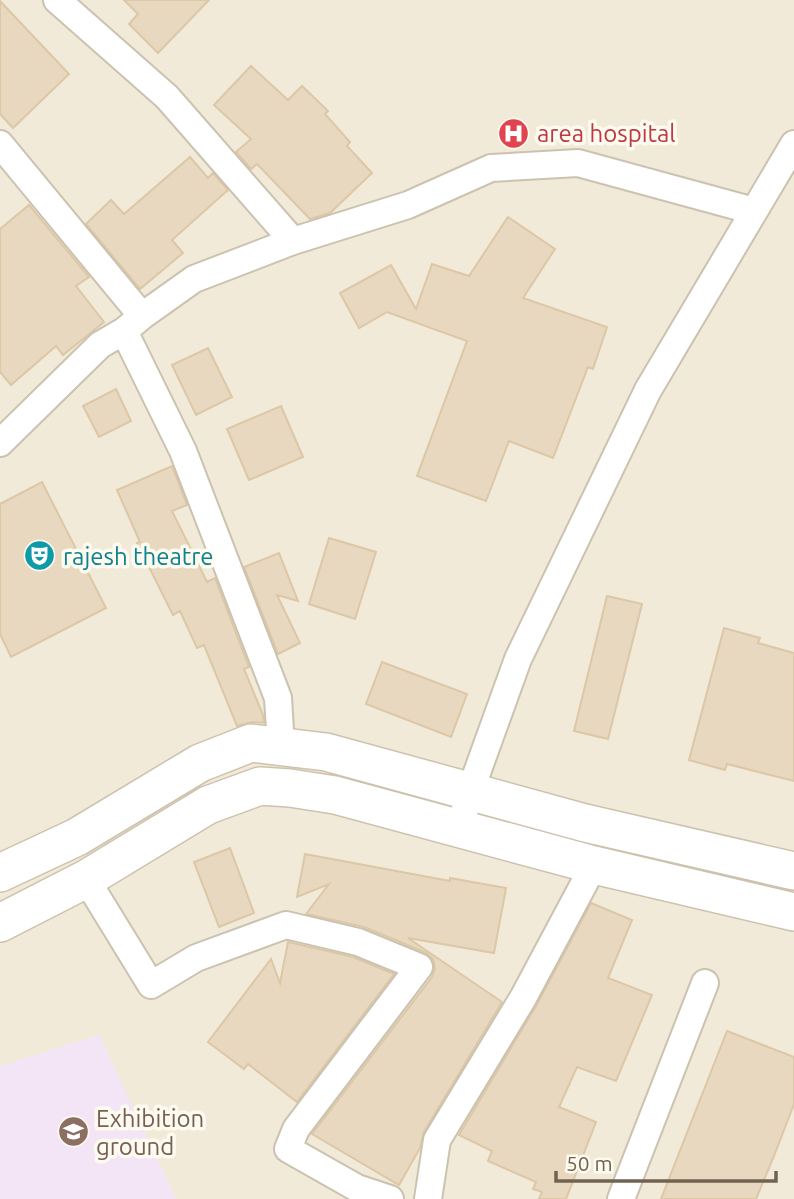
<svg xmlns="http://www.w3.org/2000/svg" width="794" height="1199" font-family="Ubuntu,sans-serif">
  <rect width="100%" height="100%" fill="#faf7e9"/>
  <path fill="#f1ead8" d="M0 0H794V1199H0Z"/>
  <path fill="#f4e5f6" d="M99 1035 176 1199H0V1066Z"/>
  <path fill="#e7d8bf" stroke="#dcc7a6" stroke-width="2" d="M124 0H209L158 53 129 24 138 14Z
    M0 1 69 74 13 128 0 114Z
    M251 66 288 100 302 86 328 111 325 114 350 142 347 146 372 173 330 213 310 219 257 164 251 169 236 152 251 139 214 105Z
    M190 157 208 178 213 173 228 190 172 240 183 253 140 289 86 224 111 200 124 214Z
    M29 205 89 277 76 286 104 322 63 355 56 346 11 385 0 372V229Z
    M508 217 555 249 523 298 607 327 593 369 588 367 553 458 509 441 486 501 417 476 467 341 387 312 359 328 340 293 391 265 416 309 432 264 469 276Z
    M208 348 232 397 196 415 172 365Z
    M116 389 131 421 99 437 83 406Z
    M281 406 303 457 249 480 227 429Z
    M172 466 187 505 172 511 207 582 215 578 249 667 244 669 263 715 264 723 253 722 237 726 204 645 197 648 180 611 173 615 137 543 140 542 117 490Z
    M42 482 106 608 11 657 0 634V504Z
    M329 538 376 552 355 619 309 604Z
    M279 553 298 601 277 595 300 643 278 654 244 567Z
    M607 596 642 604 608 739 574 731Z
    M724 628 760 638 758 643 794 653V781L727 764 725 770 689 760Z
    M382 662 467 694 451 737 366 704Z
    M230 848 254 913 219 927 194 862Z
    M305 854 450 881V878L506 888 494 953 408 938 502 1002 424 1132 420 1148 399 1185 312 1134 432 977 435 968 433 959 425 952 364 927 306 914 329 884 297 897Z
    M591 903 632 920 608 978 652 995 616 1081 577 1067 559 1107 596 1122 566 1199H539L542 1192 533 1189 536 1182 488 1161 492 1151 459 1135 536 1006Z
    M288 942 353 957 394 974 297 1102 248 1064 244 1069 208 1042 271 959 280 983Z
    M727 1031 794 1057V1104L774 1156 756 1199H661Z"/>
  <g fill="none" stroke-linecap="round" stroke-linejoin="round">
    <defs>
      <path id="minor" d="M0 144 142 316 194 279 293 241 167 97 57 0
        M293 241 408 205 491 168 578 163 754 211
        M142 316 124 331 183 451 278 698 281 746
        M0 443 100 345 124 331
        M459 830 470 792 518 659 648 390 794 144
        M86 879 151 985 196 958 286 925 358 942 419 967 296 1129 288 1149 357 1188 390 1199
        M428 1199 437 1140 523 998 594 865
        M621 1199 705 983"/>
      <path id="secondary" d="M0 873 77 837 200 763 251 743 326 752 585 823 794 871
        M0 923 86 879 208 805 260 786 290 788 335 795 594 865 794 912"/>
    </defs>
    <use href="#minor" stroke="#cbc2b0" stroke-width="30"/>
    <use href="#secondary" stroke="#cdc2ae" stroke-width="40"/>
    <use href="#minor" stroke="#fff" stroke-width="26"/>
    <use href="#secondary" stroke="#fff" stroke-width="37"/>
  </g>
  <defs>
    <symbol id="hospital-disc" viewBox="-11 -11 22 22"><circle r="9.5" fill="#e0444e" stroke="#fdfaef"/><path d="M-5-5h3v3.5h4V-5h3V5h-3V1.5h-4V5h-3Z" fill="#fff"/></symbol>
    <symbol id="theatre-disc" viewBox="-11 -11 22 22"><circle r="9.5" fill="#0f9aa8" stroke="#fdfaef"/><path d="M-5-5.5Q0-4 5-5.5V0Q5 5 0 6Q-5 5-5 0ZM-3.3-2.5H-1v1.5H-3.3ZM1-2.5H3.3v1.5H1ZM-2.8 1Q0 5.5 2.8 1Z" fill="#fff"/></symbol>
    <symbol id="university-disc" viewBox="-11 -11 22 22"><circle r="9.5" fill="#8d6e63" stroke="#fdfaef"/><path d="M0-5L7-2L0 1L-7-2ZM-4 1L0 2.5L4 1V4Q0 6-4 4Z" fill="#fff"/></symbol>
  </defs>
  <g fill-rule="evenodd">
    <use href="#hospital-disc" x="496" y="116" width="35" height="35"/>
    <use href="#theatre-disc" x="22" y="538" width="35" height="35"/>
    <use href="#university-disc" x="56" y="1114" width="35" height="35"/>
  </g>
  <g text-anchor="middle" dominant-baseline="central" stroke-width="7" stroke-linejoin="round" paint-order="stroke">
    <g font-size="24" fill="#be3a42" stroke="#fdfaef" text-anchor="start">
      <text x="537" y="133">area hospital</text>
    </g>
    <g font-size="24" fill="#0d838f" stroke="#fdfaef" text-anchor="start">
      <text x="63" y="556">rajesh theatre</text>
    </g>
    <g font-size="24" fill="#785e54" stroke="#fdfaef" text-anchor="start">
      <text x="96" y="1118">Exhibition<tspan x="96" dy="28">ground</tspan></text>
    </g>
  </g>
  <path d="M556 1171v10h220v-10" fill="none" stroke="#716350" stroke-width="3.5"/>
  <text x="566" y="1171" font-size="21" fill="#716350" stroke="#fdfaef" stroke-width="5" paint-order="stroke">50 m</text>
</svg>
